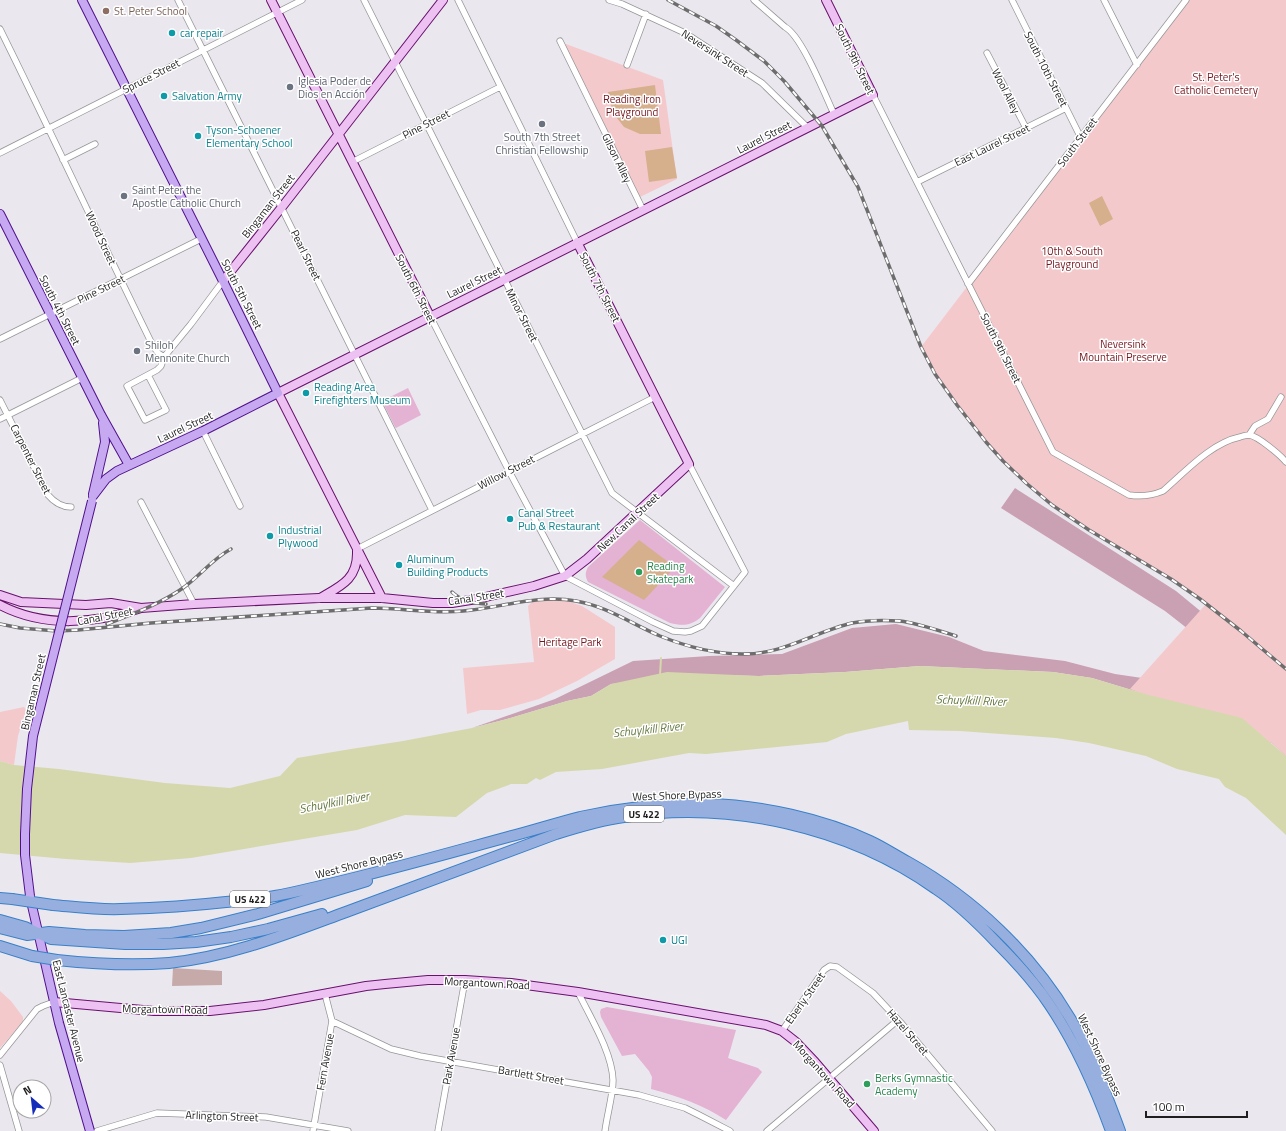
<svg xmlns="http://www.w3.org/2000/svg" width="1286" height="1131" font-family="'Titillium Web',sans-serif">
  <rect width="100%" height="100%" fill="#ebe7ef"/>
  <path fill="#e4b2d2" d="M408 388 421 415 396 428 395 427 382 401Z
    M640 520 725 587 700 618C690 626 682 626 670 623L588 582C585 576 585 573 588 567Z
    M607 1007 736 1030 728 1058 758 1068 762 1072 726 1120C703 1105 678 1096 651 1089L652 1077 649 1071 635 1054 622 1056 601 1017 600 1012 601 1009Z"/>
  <path fill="#caa0b3" d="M1015 488 1176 591 1238 642 1286 756 1272 743 1145 694 1092 678 1053 672 920 666 845 672 759 676 715 675 611 684 591 696 567 701 507 719 472 728 555 699 633 661 709 656 782 654 852 628 896 624 949 637 984 651 1065 661 1115 674 1203 687 1234 665 1165 611 1001 508Z"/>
  <path fill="#c6aaaa" d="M173 968 222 971V985L172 986Z"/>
  <path fill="#f4c9cc" d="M1186 0H1286V756L1272 743 1130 689 1206 604C1187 589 1166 576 1146 564 1115 545 1083 526 1053 506 1000 469 951 404 921 347Z
    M566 44 663 80 677 179 640 197 565 45Z
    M552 600 567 601 582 606 615 627V659L577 681 539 699 500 710H481L467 714 463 668 534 662 528 606 532 602Z
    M24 707 26 710 18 736 14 765 0 761V712Z
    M0 991 11 1001 23 1017V1022L0 1048Z"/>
  <path fill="#d6af8d" d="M655 85 661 134H640L624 127 613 113 608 92Z
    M672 147 677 178 649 182 645 151Z
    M1102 196 1113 219 1100 226 1089 203Z
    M639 540 675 567 644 600 602 577Z"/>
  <path fill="#d5d8ac" d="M920 666 1053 672 1092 678 1145 694 1242 718 1286 756V835L1246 798 1225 787 1219 779 1177 769 1146 756 1089 743 1056 738 960 731 909 730 908 721 846 734 827 742 706 754 689 753 602 769 556 772 540 780 536 778 527 784H511L487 793 456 817 405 815 357 830 191 858 130 863 66 859 0 853V761L14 765 59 769 165 783 230 788 280 776 297 758 351 749 403 741 472 728 507 719 567 701 591 696 611 684 667 672 759 676 845 672Z"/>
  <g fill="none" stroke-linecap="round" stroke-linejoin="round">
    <path stroke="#d5d8ac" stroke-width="2" d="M660 675 661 658"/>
    <defs>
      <path id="street" d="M178 0 432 510
        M364 0 612 493 734 586
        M458 0 577 242
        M609 0 622 4 685 33 762 83 807 127
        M754 0 785 27C802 36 825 95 834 114
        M1012 0 1081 138
        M1104 0 1137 65
        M0 29C52 134 101 240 153 346L158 353 164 357
        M560 41 643 210
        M987 53 1026 128
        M627 65 646 14
        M873 95 1053 452 1129 495C1141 497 1151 496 1163 491 1185 472 1211 443 1240 437 1243 436 1247 435 1249 435 1258 436 1280 455 1286 462
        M0 153 302 0
        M63 160 95 144
        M352 162 500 87
        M917 182 1066 108
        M968 284 1186 0
        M430 316 509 471 565 576 653 622 673 631 685 632 691 631 702 626 745 572 689 464
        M0 339 201 239
        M148 375 166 410 145 420 127 386 157 370 161 366 164 357 191 324 223 281
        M0 400 48 495C54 502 62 507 71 507
        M0 419 82 378
        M203 431 240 506
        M1249 435 1255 426 1268 419 1281 397
        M141 502 194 604
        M357 549 655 397
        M578 992C590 1017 612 1052 613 1080 613 1095 607 1115 605 1131
        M332 1021 391 1049 420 1056 639 1095 685 1108 699 1115 730 1131
        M782 1031 824 970 830 966 837 967 873 993 902 1024 992 1131
        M0 1055 37 1009 43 1006 54 1002
        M0 1065 19 1131
        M97 1131 157 1113 266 1117 348 1131
        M313 1131 332 1021 325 994
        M438 1131 465 980
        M767 1131 898 1020"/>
      <path id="secondary" d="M271 0 430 316
        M223 281 282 207 443 0
        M0 595 21 602 86 605 111 603 141 608 194 604 319 598H382L433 603H452L477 599 534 586 565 576 587 559 689 464 577 242
        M320 598C341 586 358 579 357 551
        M382 598 278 393 873 95 826 0
        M0 605C44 628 95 624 141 608
        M54 1002 154 1011H210L264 1005 366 986 385 984 428 980H465L511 983 578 992 766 1025 782 1031 796 1042 815 1062 874 1131"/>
      <path id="primary" d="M82 0 223 281 278 393 203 431 117 471 106 479 93 496
        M0 214 101 415 129 465
        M93 494 105 442 103 423
        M30 897 59 1023 90 1131"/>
      <path id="highway" d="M0 898 12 899
        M53 905C76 907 99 910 121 909 156 908 191 906 226 902 242 900 259 899 275 896 293 893 311 888 329 884 389 870 449 853 508 837 532 831 556 823 580 817 621 808 666 803 708 804 760 805 823 819 870 841 883 847 895 855 908 862 974 899 1031 953 1070 1018 1091 1053 1106 1093 1120 1131
        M0 920 25 927 51 939 125 944H163L196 942 231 937 268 929 322 914
        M0 928 27 935 49 932 85 935 124 936 171 933 201 928 258 914 367 881
        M0 946 32 956
        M57 960C95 964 132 966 169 963 230 957 289 933 346 912 416 886 486 860 556 834 578 827 601 820 624 817 729 800 849 827 936 889 959 904 978 923 997 943 1016 962 1034 982 1049 1004 1076 1044 1095 1087 1111 1131"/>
    </defs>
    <use href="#street" stroke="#969696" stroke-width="7"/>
    <use href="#secondary" stroke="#68116c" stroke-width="10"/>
    <use href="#primary" stroke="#4f108b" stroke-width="10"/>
    <use href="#highway" stroke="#3880c9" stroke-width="12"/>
    <use href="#street" stroke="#fff" stroke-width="5.5"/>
    <use href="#secondary" stroke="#eec1f3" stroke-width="8"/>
    <use href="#primary" stroke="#c7a9f2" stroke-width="8"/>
    <use href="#highway" stroke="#97afde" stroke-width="10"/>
    <defs>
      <path id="rail" d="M668 0 716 26 736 40 764 61 784 81 822 126 858 187 921 347 935 374 957 405 986 442 1003 461 1026 483 1052 505 1089 530 1171 579 1200 599 1241 631 1286 669
        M452 592C461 601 473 603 486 604
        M0 624 20 628 57 631 78 630 151 623 372 608C402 608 432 614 463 611 500 608 538 594 576 601 606 606 632 624 660 636 685 646 714 654 742 654 782 655 814 632 852 623 867 620 885 620 900 621 917 623 940 631 956 636
        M107 624C133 614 160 604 183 588 200 576 212 559 231 549"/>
    </defs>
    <use href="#rail" stroke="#6d6d6d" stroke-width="3.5"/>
    <use href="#rail" stroke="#fff" stroke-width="2" stroke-dasharray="6" stroke-linecap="butt"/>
    <defs>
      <path id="primary-bridge" d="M30 896 25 855V834L27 789 33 736 92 501"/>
      <path id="highway-bridge" d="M12 899 53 905
        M32 956 57 960"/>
    </defs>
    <use href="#primary-bridge" stroke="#4f108b" stroke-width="10" stroke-linecap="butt"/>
    <use href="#highway-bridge" stroke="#3880c9" stroke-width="12" stroke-linecap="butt"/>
    <use href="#primary-bridge" stroke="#c7a9f2" stroke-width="8"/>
    <use href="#highway-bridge" stroke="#97afde" stroke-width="10"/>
  </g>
  <circle fill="#8d6e63" stroke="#fff" stroke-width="1.5" cx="106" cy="11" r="4"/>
  <g fill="#0f9aa8" stroke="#fff" stroke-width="1.5">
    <circle cx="172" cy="33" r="4"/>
    <circle cx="164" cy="96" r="4"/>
    <circle cx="198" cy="136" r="4"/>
    <circle cx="306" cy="393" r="4"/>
    <circle cx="510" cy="519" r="4"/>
    <circle cx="270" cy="536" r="4"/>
    <circle cx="399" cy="565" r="4"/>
    <circle cx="663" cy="940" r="4"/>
  </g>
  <g fill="#6b7280" stroke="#fff" stroke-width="1.5">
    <circle cx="290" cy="87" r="4"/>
    <circle cx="542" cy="124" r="4"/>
    <circle cx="124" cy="196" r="4"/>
    <circle cx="137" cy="351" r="4"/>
  </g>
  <g fill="#2e9e5b" stroke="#fff" stroke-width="1.5">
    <circle cx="639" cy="572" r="4"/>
    <circle cx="867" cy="1084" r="4"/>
  </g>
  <g text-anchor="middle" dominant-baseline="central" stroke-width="3" stroke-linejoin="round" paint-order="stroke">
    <g fill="#fff" stroke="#626262" stroke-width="1">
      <rect x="624" y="806" width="40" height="16" rx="3"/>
      <rect x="230" y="891" width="40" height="16" rx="3"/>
    </g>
    <g font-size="10" font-weight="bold" fill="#1f1f1f">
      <text x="644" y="814">US 422</text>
      <text x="250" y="899">US 422</text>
    </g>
    <g font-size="11" fill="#785e54" stroke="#fff" text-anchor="start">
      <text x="114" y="11">St. Peter School</text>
    </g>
    <g font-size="11" fill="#0d838f" stroke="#fff" text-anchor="start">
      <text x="180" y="33">car repair</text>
      <text x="172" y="96">Salvation Army</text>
      <text x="206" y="130">Tyson-Schoener<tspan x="206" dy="13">Elementary School</tspan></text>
      <text x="314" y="387">Reading Area<tspan x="314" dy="13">Firefighters Museum</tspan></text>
      <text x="518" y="513">Canal Street<tspan x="518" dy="13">Pub &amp; Restaurant</tspan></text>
      <text x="278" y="530">Industrial<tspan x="278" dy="13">Plywood</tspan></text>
      <text x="407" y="559">Aluminum<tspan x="407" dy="13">Building Products</tspan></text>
      <text x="671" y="940">UGI</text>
    </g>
    <g font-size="11" fill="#1f1f1f" stroke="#fff">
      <text transform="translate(715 53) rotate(33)">Neversink Street</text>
      <text transform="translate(855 59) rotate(64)">South 9th Street</text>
      <text transform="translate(1046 69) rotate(63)">South 10th Street</text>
      <text transform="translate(151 76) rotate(-27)">Spruce Street</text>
      <text transform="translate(1006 91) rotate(63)">Wool Alley</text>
      <text transform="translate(426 124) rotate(-27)">Pine Street</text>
      <text transform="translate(764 137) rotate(-27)">Laurel Street</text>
      <text transform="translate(1077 142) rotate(-53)">South Street</text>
      <text transform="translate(992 145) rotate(-26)">East Laurel Street</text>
      <text transform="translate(617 158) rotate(64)">Gilson Alley</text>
      <text transform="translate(268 206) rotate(-52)">Bingaman Street</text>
      <text transform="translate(101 238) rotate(65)">Wood Street</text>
      <text transform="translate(306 255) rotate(64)">Pearl Street</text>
      <text transform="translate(474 282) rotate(-26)">Laurel Street</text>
      <text transform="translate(600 287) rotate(63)">South 7th Street</text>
      <text transform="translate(101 289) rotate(-26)">Pine Street</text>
      <text transform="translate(416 289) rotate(63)">South 6th Street</text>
      <text transform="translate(242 294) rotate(63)">South 5th Street</text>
      <text transform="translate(60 310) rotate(63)">South 4th Street</text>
      <text transform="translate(522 315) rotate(63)">Minor Street</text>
      <text transform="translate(1001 348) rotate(63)">South 9th Street</text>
      <text transform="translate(185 427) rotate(-25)">Laurel Street</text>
      <text transform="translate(31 459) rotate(63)">Carpenter Street</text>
      <text transform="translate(506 472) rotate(-27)">Willow Street</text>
      <text transform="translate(628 522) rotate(-43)">New Canal Street</text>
      <text transform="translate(476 597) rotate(-9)">Canal Street</text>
      <text transform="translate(105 616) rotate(-11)">Canal Street</text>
      <text transform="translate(33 692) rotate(-77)">Bingaman Street</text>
      <text transform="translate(677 795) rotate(-2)">West Shore Bypass</text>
      <text transform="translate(359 864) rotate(-14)">West Shore Bypass</text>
      <text transform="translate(487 983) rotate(3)">Morgantown Road</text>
      <text transform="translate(805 998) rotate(-55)">Eberly Street</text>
      <text transform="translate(165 1009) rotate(1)">Morgantown Road</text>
      <text transform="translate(69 1011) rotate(76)">East Lancaster Avenue</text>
      <text transform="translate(908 1032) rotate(49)">Hazel Street</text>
      <text transform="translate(1100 1055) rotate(65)">West Shore Bypass</text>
      <text transform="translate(451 1056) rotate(-80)">Park Avenue</text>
      <text transform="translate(325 1062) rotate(-80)">Fern Avenue</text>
      <text transform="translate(824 1074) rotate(48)">Morgantown Road</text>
      <text transform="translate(531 1075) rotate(10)">Bartlett Street</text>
      <text transform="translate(222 1116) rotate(2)">Arlington Street</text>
    </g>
    <g font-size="11" fill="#74171e" stroke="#fff">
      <text x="1216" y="77">St. Peter's<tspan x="1216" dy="13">Catholic Cemetery</tspan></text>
      <text x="632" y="99">Reading Iron<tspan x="632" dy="13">Playground</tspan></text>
      <text x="1072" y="251">10th &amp; South<tspan x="1072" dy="13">Playground</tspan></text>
      <text x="1123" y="344">Neversink<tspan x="1123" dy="13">Mountain Preserve</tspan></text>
      <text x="570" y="642">Heritage Park</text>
    </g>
    <g font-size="11" fill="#5b616d" stroke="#fff" text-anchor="start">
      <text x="298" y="81">Iglesia Poder de<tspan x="298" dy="13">Dios en Acción</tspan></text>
      <text x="542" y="137" text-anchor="middle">South 7th Street<tspan x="542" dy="13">Christian Fellowship</tspan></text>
      <text x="132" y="190">Saint Peter the<tspan x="132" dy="13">Apostle Catholic Church</tspan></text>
      <text x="145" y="345">Shiloh<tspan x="145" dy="13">Mennonite Church</tspan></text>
    </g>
    <g font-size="11" fill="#27864d" stroke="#fff" text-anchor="start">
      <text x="647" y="566">Reading<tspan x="647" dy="13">Skatepark</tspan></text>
      <text x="875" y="1078">Berks Gymnastic<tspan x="875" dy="13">Academy</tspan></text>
    </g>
    <g font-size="12" font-style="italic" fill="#667941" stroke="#fff">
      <text transform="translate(971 700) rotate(2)">Schuylkill River</text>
      <text transform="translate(648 729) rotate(-6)">Schuylkill River</text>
      <text transform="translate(334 802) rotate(-11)">Schuylkill River</text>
    </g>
  </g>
  <g transform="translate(32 1099) rotate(332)"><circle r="19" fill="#ffffff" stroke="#a5a5a5"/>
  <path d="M0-3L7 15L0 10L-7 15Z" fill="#152eba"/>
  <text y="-6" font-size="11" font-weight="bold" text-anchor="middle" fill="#1f1f1f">N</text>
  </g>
  <path d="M1146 1111v6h101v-6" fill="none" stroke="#1f1f1f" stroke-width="2"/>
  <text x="1152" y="1111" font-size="12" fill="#1f1f1f" stroke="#ffffff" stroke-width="3" paint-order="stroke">100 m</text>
</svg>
